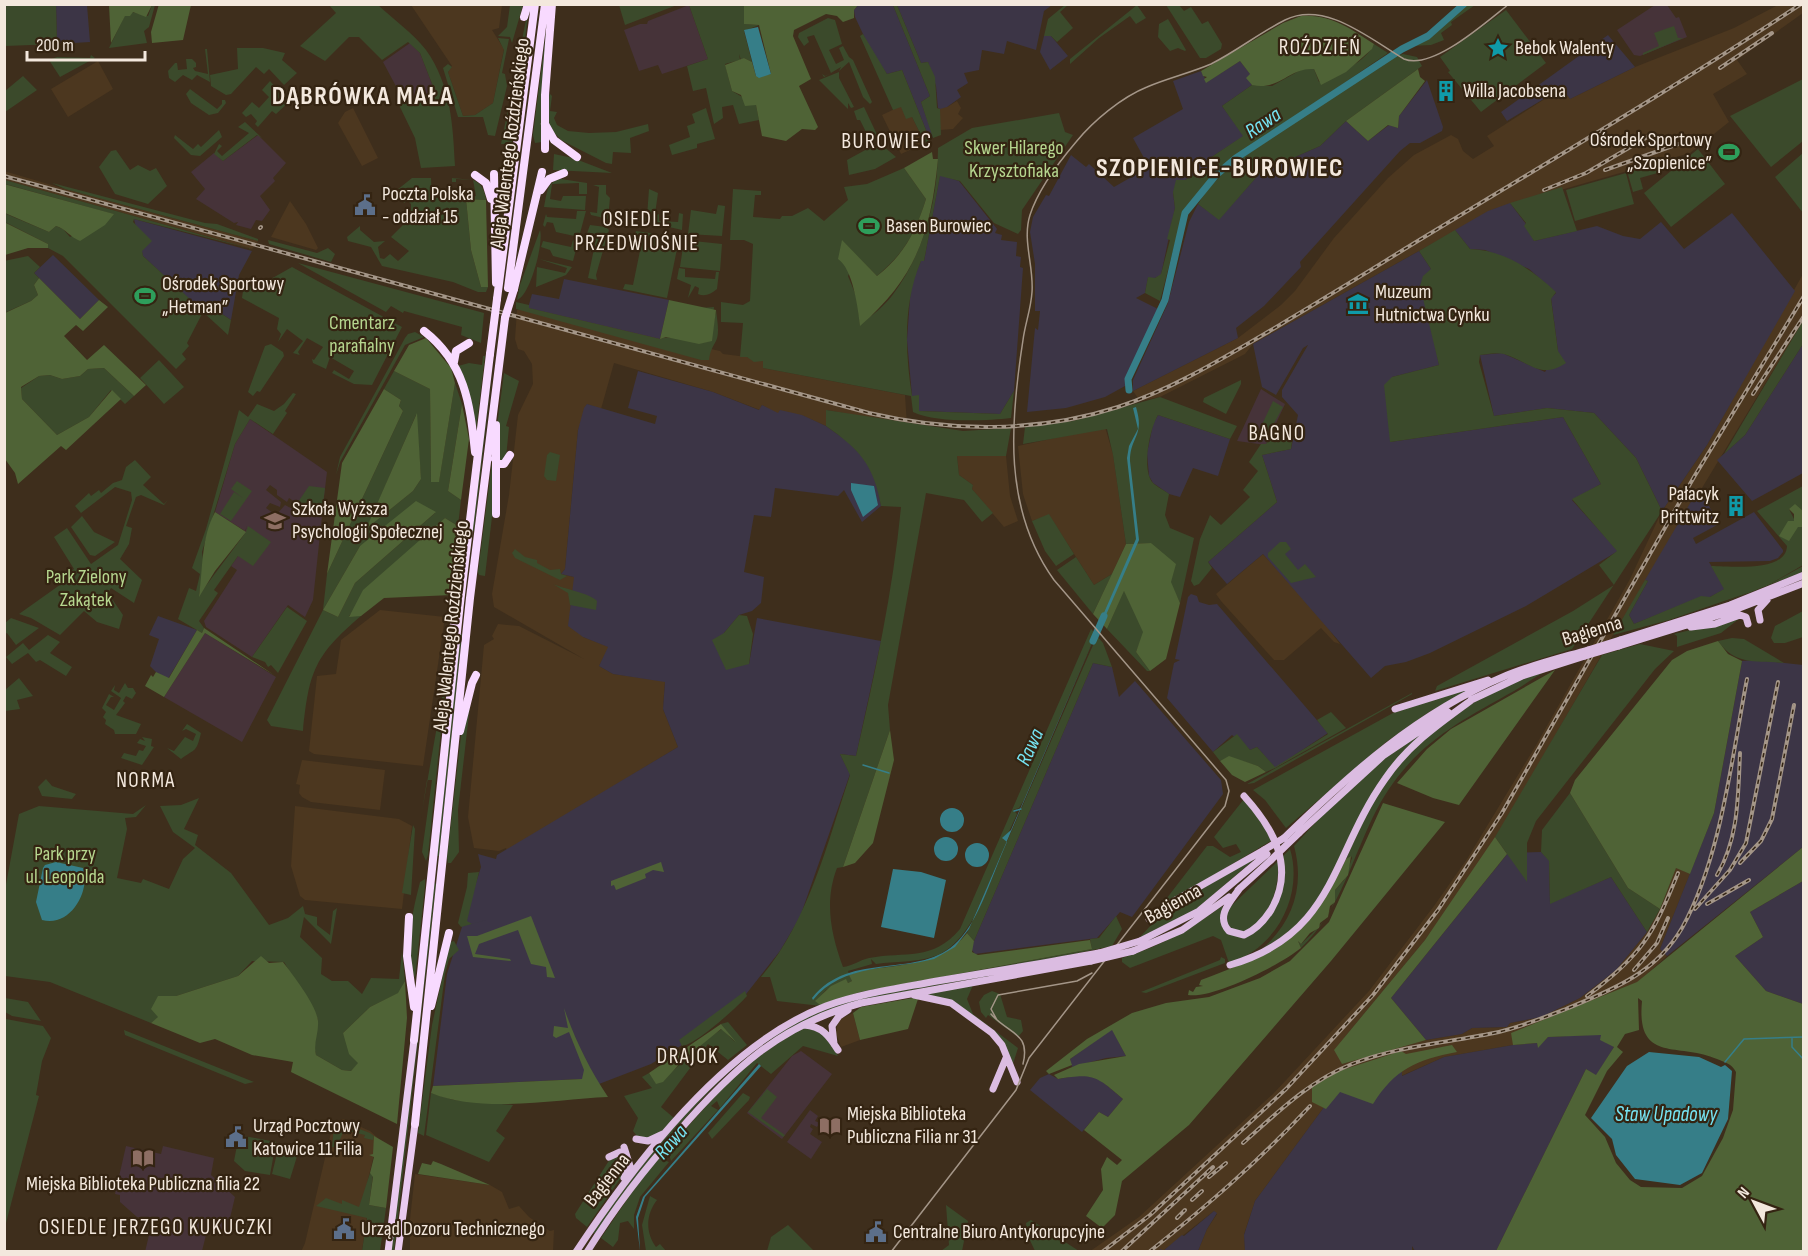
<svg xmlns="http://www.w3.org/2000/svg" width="1808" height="1256" font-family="'Sofia Sans Condensed',sans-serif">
  <rect width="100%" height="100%" fill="#3e2e1c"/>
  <path fill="#4c371f" d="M411 5H502L499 28 492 30 504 49 493 103 475 115 463 116 448 72 452 66Z
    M1778 5H1803V13L1737 60 1747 74 1713 94 1729 122 1690 153 1494 209 1253 344 1245 354 1160 397 1140 401 1133 391 1238 338 1281 305 1295 291 1334 238 1388 178 1414 155 1451 135 1458 139 1463 151 1473 159 1494 146 1487 136 1562 88 1570 99 1635 67 1734 28Z
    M98 61 113 89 68 117 51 89Z
    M957 101 961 108 958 114 963 118 953 129 940 130V107H947Z
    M901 106 912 117 925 143 901 154 882 115Z
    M353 108 378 158 362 166 338 123 345 112Z
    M4 171 65 189 258 241 252 249 5 180Z
    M290 201 306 224 318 248 316 250 271 237Z
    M1803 274V321L1613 635 1507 819 1471 875 1425 940 1344 1038 1356 1052 1462 1034 1472 1028 1507 1027 1510 1023 1541 1017 1580 998 1616 970 1647 932 1660 909 1676 867 1690 874 1660 949 1667 956 1638 982 1541 1024 1513 1045 1444 1057 1401 1076V1057L1333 1095 1255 1201 1244 1234 1245 1251H1198L1207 1229 1217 1214 1214 1211 1163 1251 1089 1252 1139 1217 1274 1093 1369 991 1434 906 1467 859 1535 747 1630 579 1662 511 1707 445Z
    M528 308 720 351 723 354 747 357 764 361 763 368 905 395 907 425 827 410 826 426 801 415 778 414 762 405 760 410 713 392 614 363 601 409 587 404 578 430 565 569 561 574 574 577 583 637 609 647 599 666 613 674 665 681 663 709 678 747 507 851 506 848 499 851 474 848 468 817 484 645 494 639 492 636 498 624 519 626 584 659 494 607 492 594 509 495 518 415 533 384 532 364 524 351 518 349 515 339 517 310Z
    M1105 427 1113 454 1126 544 1112 574 1094 585 1049 515 1032 521 1023 494 1018 446Z
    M957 456H1006L1010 496 1018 521 1004 527 972 489 973 485 959 475Z
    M1263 554 1319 616 1340 644 1334 642 1321 628 1284 660H1274L1221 601 1216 594Z
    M380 610 445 617 423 766 314 754 309 751 317 676 336 674 341 640Z
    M302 760 385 770 380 810 311 802 302 797 299 793 300 785 296 784Z
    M295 806 399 819 412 826 402 909 305 900 300 896 291 866Z
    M853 1013 860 1040 841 1047 836 1033 837 1026 840 1019Z
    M343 1119 370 1131 378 1138 366 1188 367 1216 362 1251 301 1252 305 1243 333 1124Z
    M415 1174 490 1185 502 1192 509 1209 519 1206 529 1217 550 1231 554 1230 553 1252 410 1251V1219Z"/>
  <path fill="#3c3546" d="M56 5H87L90 42 57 44Z
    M858 5H893L930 96 921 102 933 136 930 140 902 70 887 74 871 51 855 17 854 10Z
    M897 5H1052L1044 11 1036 50 1007 41 1004 54 982 50 979 70 964 73 968 83 957 90 961 97 947 107 940 109 938 108 936 86 928 62 921 63Z
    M1608 35 1635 67 1570 99 1562 88 1507 121 1501 112Z
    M1044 36H1051L1068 56 1050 70 1040 52Z
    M1240 61 1251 75 1247 78 1252 85 1222 106 1244 136 1207 160 1211 166 1185 180 1173 192 1175 208 1161 275 1155 278H1148L1145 293 1136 298 1158 309 1125 379V386L1105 397 1066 408 1027 412 1035 328 1038 330 1040 311H1035V264L1030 232 1033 217 1046 195 1049 196 1071 155 1086 167 1089 164 1114 187 1149 167 1133 138 1183 109 1173 81 1201 71 1207 82Z
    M1427 80 1443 127 1442 131 1420 143H1410L1400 151 1300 262 1301 267 1264 306 1236 328 1238 338 1133 391V380L1168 303 1189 222 1198 204 1219 219 1261 172 1320 146 1346 121 1368 141 1389 125 1398 128 1399 116Z
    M940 175 959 181 997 229 995 233 1002 235 1001 240 1017 242 1016 256 1021 257 1020 267 1023 268 1014 391 1000 414 919 411V396H912L907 340 911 284 921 261H924Z
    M1510 203 1526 224 1534 241 1597 226 1623 236 1640 239 1661 222 1684 249 1732 213 1795 291 1707 445 1662 511 1636 458 1594 413 1547 408 1494 416 1480 355 1502 353 1545 372 1558 351 1551 298 1556 293 1529 269 1485 250 1470 249 1455 230 1488 211Z
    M134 219 252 251 239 275 231 320 216 310 203 312 143 256Z
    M1419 251 1431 269 1425 310 1429 314 1439 365 1392 377 1390 442 1563 417 1601 484 1572 500 1618 551 1526 606 1430 653 1406 662 1385 666 1371 678 1263 554 1227 584 1208 562 1277 502 1262 455 1291 449 1298 415 1282 397V390L1308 345 1303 348 1276 395 1262 387 1253 344Z
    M53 255 99 300 80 319 34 273Z
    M564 279 669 300 660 339 528 308 532 294 559 299Z
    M1803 344V473L1752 501 1717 460 1745 435Z
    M638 371 713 392 759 410 762 405 778 413 780 410 802 415 826 426 847 441 865 459 877 481 881 506 862 522 844 490 838 496 775 488 771 517 754 515 744 572 764 577 761 603 752 611 739 615 724 633 749 664 757 618 881 641 856 756 840 754 850 774 800 917 780 951 743 998 700 1034 651 1064 599 1084 582 1079 433 1086 447 974 481 867 478 854 496 859 497 855 678 747 663 709 665 682 613 674 599 666 608 647 583 637 568 626 574 577 561 574 565 569 578 430 584 408 587 404 655 424 657 416 628 408Z
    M1158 415 1230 439 1218 476 1193 468 1180 497 1169 494 1153 483 1149 476 1147 453 1153 424Z
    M1699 488 1719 524 1693 538 1696 544 1754 512 1783 550V552L1778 558 1770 561 1709 562 1725 589 1710 597H1701L1634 624 1629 615 1648 581 1645 580Z
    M1191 594 1197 596 1199 602 1209 605 1217 604 1328 733 1275 768 1257 747 1250 750 1232 735 1213 752 1167 698 1174 663 1180 660 1175 659 1188 597Z
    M158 616 197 630 168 679 156 672 150 666 159 639 149 635Z
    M1756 660 1803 665V847L1667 956 1660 949 1714 813 1742 661Z
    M1093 663 1112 667 1119 697 1135 681 1221 780 1223 794 1132 917 1120 912 1097 938 975 954 971 949 974 941Z
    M1541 852 1549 860 1550 903 1611 877 1647 932 1616 970 1580 998 1541 1017 1510 1023 1507 1027 1472 1028 1462 1034 1426 1040 1391 998 1508 853Z
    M1803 881V1004L1766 991 1735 956 1763 937 1750 912Z
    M1112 1029 1126 1056 1106 1058 1072 1067 1070 1059Z
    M1587 1035H1602L1614 1047 1596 1076 1586 1069 1496 1251H1415L1412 1246V1252H1245L1244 1235 1255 1201 1333 1095 1401 1056 1402 1076 1444 1057 1513 1045 1537 1043 1538 1047 1548 1037Z
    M1049 1074 1058 1079 1080 1075 1097 1077 1123 1099 1108 1117 1099 1112 1082 1132 1030 1090 1040 1078Z
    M1214 1211 1217 1213 1207 1229 1198 1251H1158L1161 1249 1163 1251 1182 1235 1184 1236Z"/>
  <path fill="#463339" d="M689 5 708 59 662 74 658 65 639 71 624 30 640 24H647L648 21Z
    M1655 5H1667L1676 18 1679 17 1687 37 1640 56 1634 55 1617 30Z
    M410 43 420 53 436 94 406 105 383 62Z
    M258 135 286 163 273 178 275 181 260 196 270 210 262 221 256 220 251 229 236 225 238 222 234 223 196 199 205 189 191 172 214 153 223 161Z
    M1261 389 1285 404 1266 445 1237 441Z
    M250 419 327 472 322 513 304 512 295 507V502L289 498 287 502 277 495V490L270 485 266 490 281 502 280 507 270 503 266 508 276 515 285 505 304 515 322 516 313 600 305 617 288 605 252 657 206 627 204 621 237 570 231 566 238 556 247 526 245 531 215 512 235 444Z
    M205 633 276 677 242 742 164 697Z
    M801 1051 832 1074 782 1139 747 1113 792 1056Z
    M810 1110 818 1116 815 1121 820 1123 817 1127 811 1124 810 1127 813 1129 810 1134 822 1142 811 1159 787 1142Z
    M126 1146 161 1154 163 1146 214 1158 211 1175 235 1197 226 1235 207 1231 202 1251 145 1252 149 1235 155 1236 157 1230 169 1233 172 1223 137 1217 120 1202V1195L115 1194Z"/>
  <path fill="#3b4a2b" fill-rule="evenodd" d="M622 4H677V5L625 25 619 5Z
    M4 5H56L57 44 5 46Z
    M152 5H155L149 27 144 31 147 43 109 48 125 15 132 12 148 16Z
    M329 5H378C393 19 413 33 426 50 451 85 453 125 455 166L421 168 415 138 399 105 436 94 420 53 408 42 382 60 359 37H349L325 61 300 46 336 13Z
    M510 5H523L512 43 510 37 498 36 507 27Z
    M529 5 514 135 511 144H501Z
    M689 5H744L745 24 759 25 744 31 752 62 744 58 741 60 739 54 740 60 725 64 732 91 756 105 759 120 739 124 733 105 722 107 723 118 714 124 706 88 693 91 687 66 708 59Z
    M893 5H897L921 63 928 62 935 77 937 108 940 109 941 135 933 138 921 102 930 96Z
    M1065 5H1068L1060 12 1073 28 1057 42 1051 36H1044L1048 19Z
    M1137 5 1146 18 1136 24 1130 16 1099 38 1070 64V59Z
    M1166 5H1179L1184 11 1191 7 1202 24 1208 21 1222 44 1221 49 1206 58H1200Z
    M1467 5H1475L1451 22 1452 25 1441 33 1444 40 1431 45 1410 46 1430 37Z
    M549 8 542 142 535 143 533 135Z
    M1506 10 1546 63 1481 112 1448 72 1450 71 1440 57Z
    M828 18 835 20 842 44 829 50 836 64 844 60 839 48 843 46 849 57 853 60 872 102 870 104 863 97 849 62 839 71 841 67 824 77 822 74 825 76 831 73 814 35 807 37 809 42 804 46 798 37 799 33Z
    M1168 19 1186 50 1185 51 1178 48 1170 51 1158 37 1159 24Z
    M1674 26 1678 38H1683L1643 55V53L1659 46 1654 33Z
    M863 34 887 74 902 70 930 140 925 143 912 117 906 119 901 107 893 110 860 36Z
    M498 38 509 39 502 73 505 74 507 86 495 136 488 135 483 117H458L443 68 448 64 452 67 448 72 463 116 475 115 493 103 504 50Z
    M1374 44 1388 53 1215 171 1183 212 1160 301 1145 293 1148 277 1155 278 1161 274 1170 240 1167 239 1175 208 1173 192 1176 180H1185L1211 166 1207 160 1243 136 1222 106 1252 85 1272 86 1304 68 1314 69 1319 82C1336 76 1367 61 1374 44Z
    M237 48H263L285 53 282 60 297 73 284 85 269 69 264 74 256 67 231 94 226 95 211 86 210 75 238 69Z
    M205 49H207L210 82 197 75 192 80 183 75 175 82 169 78 168 71 175 63H177L178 70 187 69 186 59H192L196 63V67L193 68 195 71 208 74Z
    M1403 54 1417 57 1422 66 1346 121 1320 146 1261 172 1219 220 1198 204 1207 190 1231 165 1390 58Z
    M91 55 95 58 60 77 49 60 57 57 90 58Z
    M839 72V78L854 107 851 108 848 103V109L819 80Z
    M23 76 37 90 5 112V91Z
    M1803 79V141L1771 167 1730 116Z
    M270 81 289 102 276 114 272 111 258 127 255 124 257 121 251 114 246 117 242 113 252 102 259 108 269 97 262 90Z
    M190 89 217 109 222 104V100H225L226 103 218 113 209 115 191 103 186 94Z
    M548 92 552 96 550 111 557 112 554 118 557 125 568 131 589 133 616 132 648 124 649 131 630 138 631 153 613 152 612 164 606 163 561 140 549 127Z
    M864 107 880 141V142L870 140 860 120H857L854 111Z
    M706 108 715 139 697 144V148L672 155 669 145 690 137 687 126 695 123 692 114Z
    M1059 113 1065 132 1073 135 1022 210 1021 230 1018 234 994 223 960 181 940 176 924 261H921C903 303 905 352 912 396L919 395V411L1000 414 1014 391 1011 418C985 421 936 423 913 412L911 396 763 368V361L754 362 747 357H740L743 323 721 322V302L743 305 750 301 753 244 744 240H730L733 189 761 191V195H755L753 217 780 219 782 216H792L808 208 824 221 848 200 844 187 867 184 904 168 926 199C915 234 905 252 877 276L858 257 848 276 857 298 860 325C872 315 885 306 894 293 924 252 938 199 938 148L972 128Z
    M245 122 262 138 257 135 223 161 214 154 219 144 222 146 217 151 222 156 249 133 238 127Z
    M219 130 222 137 200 156 191 155 174 138 175 135 193 149 198 144 201 147Z
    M870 143 882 145 896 157 875 169 849 175 847 160 869 148Z
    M1698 149 1725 184 1671 227 1644 193Z
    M116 150 130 170 138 165 150 171 156 168 167 186 148 204 115 194 99 167 111 151Z
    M1803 153V213L1775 177Z
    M554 154 573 158 612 173 553 170Z
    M1657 161 1661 172 1640 178 1643 189 1633 192 1627 171Z
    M1626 173 1634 204 1575 221 1566 190Z
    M412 178H431L432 202 436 198 476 196 473 180 456 179V182H452V178L473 180C482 183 485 192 486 200L466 199 471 250 481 287H488L486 292H478L453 282 382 266 371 247 348 241 347 237 360 226V230L374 242 385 241 378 247 380 258 384 259 390 254 398 261 409 251 391 237 411 217V204L407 200 404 203 397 190Z
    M561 179 587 183V194H579V183L552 184 550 199 561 201 563 196H586L585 210 544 207C547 194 546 182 561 179Z
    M5 180 252 249 134 219 133 222 152 241 142 251 143 256 203 311 212 301 218 307 216 310 231 320 228 335 203 312 187 343 189 346 182 354 186 359 176 369 63 256 48 248V244L5 222 4 213 49 232 56 226 63 229 70 237 113 214 5 184Z
    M52 183 205 223 217 224 258 239V241L65 189Z
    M593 185H606V194L610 198 608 219 591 215 590 212 597 213 599 187Z
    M1562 187 1577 231 1534 241 1524 226 1526 223 1510 203Z
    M649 189 658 193 655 214 647 219 659 214V221L678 222 679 213 683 214 682 230 639 220V217H647Z
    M718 205 725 206 722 236 688 234 691 210 716 214Z
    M577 211H586L579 237 556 232 553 223 547 222 545 227 543 225 546 214 547 217 576 219Z
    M590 225 606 227 609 230 596 275 597 280 588 278 597 234 591 233 590 236H586Z
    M540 230C544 243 530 296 517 300L520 285Z
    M1455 230 1470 249C1504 250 1533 270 1556 292L1551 299 1558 351 1566 363C1540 380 1530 362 1504 354 1497 352 1487 354 1480 355L1479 362 1494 416 1547 408 1594 413 1636 458 1662 511 1572 649 1435 691 1437 686 1573 611 1614 585 1599 565 1617 551 1572 499 1601 484 1563 417 1390 442 1384 385 1392 377 1439 365 1420 286 1423 276 1431 269 1419 251Z
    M636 231 657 234 655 243 677 249 667 298 623 289 625 284 633 285 642 241 634 239Z
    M268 240 317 253 328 248 335 254 331 262 269 244Z
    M573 240 578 242 573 261 553 256 550 250 541 247 543 241 571 247Z
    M684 240 722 244 720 271 680 267Z
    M28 256 40 267 34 273 39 278 34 285 38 295 31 301 4 313V261Z
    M539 259 572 267 566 275 536 287 537 267 565 273 567 268Z
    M298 263 484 313 481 343 461 335 462 327 404 311 403 313 391 306 386 312Z
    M292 267 402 327 372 385 354 384 332 373 334 370 349 379 354 371 330 357 326 369 313 363 312 359 314 360 323 347 307 338 298 352 300 355 293 353 303 341 287 329 278 342 281 334 277 329 279 318 242 298 244 283 255 288Z
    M679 268 685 269V277L715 279 716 272H719L717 289C711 294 705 297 698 294L699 288 695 286 688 298 691 285 677 279Z
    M516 302 529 305V308L660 339C676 333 693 347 709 341L701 308 714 307 711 341 716 310C717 319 720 333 716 341 712 348 710 352 709 360H701L516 309Z
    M1803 321V344L1745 435 1724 454Z
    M415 332 424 337 405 345 340 462 336 475 340 457 405 338 408 334Z
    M271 344 283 352 284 356 260 392 257 391 253 396 248 392 265 346Z
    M494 355 474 531H472Z
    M483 356H485L476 430 458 366 469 363 482 365Z
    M159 360 184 387 164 404 140 378Z
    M104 368 134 396 125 404 111 390 89 417 57 435 22 399 21 388 39 376 50 375 62 379 80 376 88 369Z
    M394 371 430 389 431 482 439 481 455 383 462 404 448 491 461 500 458 526 445 518 349 616H361C315 655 309 671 303 731L271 726 267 720 323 610 327 574 403 411 399 406 401 400 384 389ZM416 415 421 479 413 491 367 528ZM435 513 355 583 338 617 323 610 360 546Z
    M504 373 519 381 506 426 509 427 506 458 502 461 499 459 497 426Z
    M1241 380V384L1226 414 1203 402 1204 398Z
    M293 393 296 394 285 411 287 413 273 434 250 419 235 444 202 552 204 566 199 595 246 532 248 526 271 542 253 566 238 556 214 590 218 593 199 621 204 628 202 633 178 619 189 588 196 591 200 574 192 568 206 529 239 410 248 417 257 404 274 411 284 404Z
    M1160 397 1237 426 1230 439 1158 415C1150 428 1141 470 1153 483 1157 487 1164 490 1169 494L1165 515 1170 528 1194 538 1180 603 1151 543 1126 544 1113 455 1107 429 1023 444 1025 427 1073 421Z
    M1273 401 1283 407 1266 438 1258 433Z
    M826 410 963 431 1011 428 1006 456H957L959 475 973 485 972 489 993 513 982 522 964 500 926 493 888 705 890 730 843 867 837 868C824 902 831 934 843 967 852 966 860 960 869 958 906 951 932 962 960 929L1091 629 1096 634 1024 800 1019 808 1013 810 1017 814 1007 836 1003 839 1007 841C992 876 973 943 935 956 915 963 896 961 876 964L871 959 872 964 848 971 852 981 848 983 846 980 826 990 816 1001 820 1005 860 992 1092 949 1090 939 1099 938 1116 916 1122 929 1112 946 821 1006 777 1001 770 977H761C809 920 827 844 850 775L840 754 856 756C875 674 893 591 901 507L881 506C874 465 859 449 826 426Z
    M1273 432 1293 433 1291 449 1262 455 1277 502 1208 562 1212 568 1199 584 1194 586 1191 581 1200 539 1210 515 1221 525 1250 497 1243 490 1258 471 1249 462 1261 444H1266Z
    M550 452 560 455 556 481 547 480 544 476 547 455Z
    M493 455 494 500 485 576 479 575 478 572Z
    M135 460 151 477 143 485 164 504 168 500 164 505 141 495 136 497 126 526 132 528 129 544 120 559 142 580 134 603 111 588 108 593 123 615 119 629 97 622 84 611 60 635 31 618 19 614 64 582 62 577 74 569 54 537 67 528 91 564 118 545 132 500 131 492 115 487 81 513 75 506 89 493 91 496 99 490 101 493 113 483 122 480 126 467Z
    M237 481 252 491 231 521 220 514 234 492 243 498 231 489Z
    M309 486 325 488 322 512H304L295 507 296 501 298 502Z
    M1803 486V511L1789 509 1798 527H1803V565L1763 588 1803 566V572L1695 613 1762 588 1669 620 1613 635 1645 580 1648 581 1629 615 1634 624 1701 596 1710 597 1724 589 1711 566C1730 566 1786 573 1787 546L1757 511Z
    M1049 514 1074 554 1056 566 1045 551 1032 521Z
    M82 516 94 532 115 542 95 556 90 555 71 527Z
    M1280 542H1286L1291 549 1285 554 1298 570 1305 564 1316 577 1291 583 1268 557V553Z
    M515 549 525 557 537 560V563L550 570 560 569 561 574 567 576 560 580 515 558 512 553Z
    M1076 557 1094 585 1112 574 1093 614 1057 570Z
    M553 584C564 589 590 593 597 601L596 610 570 605 568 593Z
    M1124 590 1144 632 1136 652 1150 671H1147L1107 629Z
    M287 607 307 621 278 673 271 665 268 667 265 662 252 657Z
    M1803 611V637L1785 643H1774L1771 638 1775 626Z
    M739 615 747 616 753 634 749 664 726 670 712 640 724 633Z
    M11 618 39 628 16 645 7 633 5 634V623Z
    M1740 618 1721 633 1677 647V636L1674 634Z
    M460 634H462L439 856H436Z
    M48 635 60 642 50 653 72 667 66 676 40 660 36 662 28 653 12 664 6 657 23 643 29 650Z
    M1097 636 1103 643 1112 667 1093 663 974 941 967 933Z
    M1732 638 1744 639 1784 663C1755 660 1736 666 1718 641Z
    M1640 644 1674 651 1655 669 1536 821 1527 843V882L1495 837 1602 655Z
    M448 663 428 855 426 861 422 852 432 780H427L421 818 423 806Z
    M1545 672C1534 677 1525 685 1514 691 1455 724 1411 746 1377 809 1352 857 1341 910 1301 948L1298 941 1301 944C1316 930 1336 913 1335 890L1344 880 1352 858 1351 856 1346 859C1357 835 1368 808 1383 786 1418 735 1485 687 1545 672Z
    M19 678 33 696 17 700 20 709 5 711V690Z
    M125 683 128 688H133L136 693 132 699 126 696 123 701 125 703 116 715 141 724 136 734H115L114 730 105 724 106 720 103 717 106 712 102 708 109 694 114 697H111L106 705 114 710 121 698 111 691 115 685 114 690 119 693Z
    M1479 685 1429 712 1386 742 1286 828 1265 800 1253 790 1393 713Z
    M1412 694 1254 783 1247 784 1412 693Z
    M471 697 458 810 459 852 451 863H448L447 857 461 736Z
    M1331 712 1346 728 1275 768 1266 772 1258 766 1229 757 1220 761 1213 752 1237 734 1250 750 1257 747 1275 767 1328 734 1317 720Z
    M187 724 201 733C196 753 196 748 181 759L167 748 174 751 185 737 193 741 196 734 186 729 182 731Z
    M1428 728 1387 771 1322 896 1289 933 1262 949C1293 922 1305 886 1294 846L1328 809 1382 760Z
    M142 737 152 739 151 746 154 747 142 765 121 758 124 753 136 756 139 750 143 751 146 746 137 743 140 739 145 741Z
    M46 779 52 786 76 794 72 799 42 796 38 787Z
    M1570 793 1628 888 1660 909 1647 932 1611 877 1550 904 1549 861 1541 852 1542 830Z
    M199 798 184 829 198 835 195 845 231 873 269 925 288 918 303 906 305 914 317 917V925L330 935 333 911 337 908 331 944 304 917 300 937 322 958 321 974 332 981H348L362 994 371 978 399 979 402 952 405 981 399 993 370 1007 343 1033 359 1063 351 1071 342 1070 316 1055 314 1047 318 1019 284 962 252 961 238 976 176 996H158L159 1017 151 1023 50 982 5 976V890L19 814 39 806 133 814 146 805 136 817 125 818 127 829 117 878 141 883 143 879 169 889 183 859 195 848 173 832 160 806 181 805Z
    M1244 799 1274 839 1160 907 1207 846H1213L1230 857 1241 852 1236 844 1223 848 1214 837Z
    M413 825 415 829 411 895 402 893Z
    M1290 849C1304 895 1276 949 1229 963L1221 940 1213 936 1130 968 1122 962V958C1159 947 1191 929 1222 906L1227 933 1244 937 1270 915 1283 856Z
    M1256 858 1193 912 1139 938 1169 906Z
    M1279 860C1278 888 1271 927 1237 933L1227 925V910Z
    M479 872 467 921 472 924 486 920 461 927 458 923 467 887 468 873Z
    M425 879V886L415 978C403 949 413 910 420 882Z
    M434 883 436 884 394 1251 391 1252Z
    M454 941 459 950 449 959 445 974 424 1136 418 1133 432 1025 450 942Z
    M1100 956C1054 964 1008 973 961 981 888 995 809 1007 749 1055 688 1104 643 1173 595 1234L593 1232C648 1156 708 1074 790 1026 836 999 891 992 943 983 995 974 1047 965 1100 956Z
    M1221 957 1225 959V963L1146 993 1141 992 1220 960Z
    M973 985 967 999 973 1014 1018 1048 1012 1067 991 1029 954 1002 924 994Z
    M745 991 747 996C735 1009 697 1044 682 1046L679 1040Z
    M992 991 1000 994 1007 1017 1021 1020 1023 1031 1018 1037 988 1015 986 1018 981 1012 979 1002 984 995Z
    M5 998 28 1002 41 1021 12 1016 5 1012Z
    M6 1019 43 1026 51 1038 42 1061 36 1095 39 1096 5 1227Z
    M728 1022 747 1045 728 1060 708 1044 661 1107 674 1118 664 1130 647 1139 637 1136 633 1131 638 1118 624 1096 652 1088 642 1077 649 1073 656 1083C680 1069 697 1044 722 1029L735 1042 721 1024Z
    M807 1027 826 1035 838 1056 803 1046 771 1074 757 1063 720 1108 717 1101 711 1106 718 1110 671 1161 669 1154 663 1160 669 1162 640 1197 634 1215V1229L628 1221 620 1223 618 1240 613 1247 601 1238 643 1176 738 1071 800 1028Z
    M124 1030 254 1082 245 1084 125 1035Z
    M767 1089 777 1097 761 1118 785 1135 783 1137 748 1112Z
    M431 1093 454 1100 513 1105 496 1131 505 1138 489 1162 426 1135Z
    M743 1093 750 1097 749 1100 712 1139 708 1133Z
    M338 1121 370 1133 374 1136 373 1140 364 1138 365 1135 344 1130 337 1147H332L334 1127Z
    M239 1135 276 1142 270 1175 245 1171 234 1161Z
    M279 1145 299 1150 290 1179 272 1174Z
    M623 1155 626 1158 627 1169 587 1227 576 1218 575 1214 610 1159Z
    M370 1173 373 1175 369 1205 386 1208 380 1251H362L367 1218 316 1206 326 1198 342 1204V1200L359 1207Z
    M650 1196 657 1200C646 1214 645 1232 656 1247L660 1244 666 1251H646L642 1225Z
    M946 1205 968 1221 962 1251H941L949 1245Z
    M1031 1220 1079 1251H1035L1027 1234 1026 1223Z
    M788 1225 814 1251H767L771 1237Z"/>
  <path fill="#4f6336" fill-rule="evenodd" d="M159 4 191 5 183 40 152 43 151 32Z
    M109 5V4L152 5 146 17 133 12 130 16H125L111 43Z
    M744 5H858L854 10V18L843 22 837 16 826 14 794 30 793 36 811 79 799 86 818 127 815 130 802 129 786 141 762 136 756 105 745 106 741 95 732 91 725 65 744 58 752 62 756 76 771 74 759 25 744 24Z
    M1301 16C1328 13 1352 29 1374 44L1372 49 1346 72 1321 85 1314 69C1289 67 1280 91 1252 85L1246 78 1250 74 1240 61 1206 83 1204 79 1207 77 1203 76 1201 71 1283 23Z
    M1418 69 1420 77 1425 81 1399 116 1398 128 1388 125 1368 141 1346 121Z
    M932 152 933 159H938C931 231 917 277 860 326 858 308 853 269 838 259L842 240 877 276C904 255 916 231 926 199L904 168Z
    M4 184 114 214 105 225 80 241C70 237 66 229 56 226L49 232 5 213Z
    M466 199 486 200 488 287H481L471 250Z
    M4 222 48 244V248H28L5 255Z
    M39 278 80 319 99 300 108 307 83 331 76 325 64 336 87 360 104 345 146 385 134 396 104 368 88 369 80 376 62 379 50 375 39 376 21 387 22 399 57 435 89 417 112 390 121 399 66 450 61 446 18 484 15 473 5 459V313L31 301 38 295 34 285Z
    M669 300 716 310 712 341 699 344 666 337 660 339Z
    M426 338 451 368 455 383 439 482H431L430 389 394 371 409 345Z
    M384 389 401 400 399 406 403 411 327 574 342 463Z
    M462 404 469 439 461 500 448 491Z
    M417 413 421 479 413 491 366 529Z
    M416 501 436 512 355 583 338 617 323 610 360 546Z
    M1795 504 1803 511V527H1798L1789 541 1779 536 1788 521H1794V514L1789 509Z
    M215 512 246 532 215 571 199 597C203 568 201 538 215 512Z
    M445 518 458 526 452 595 384 598 361 616 349 617 363 590Z
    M1151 543 1176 564 1171 582 1180 603 1166 659 1150 671 1136 652 1143 632 1124 591 1107 629 1093 614 1126 544Z
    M204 628 274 675 205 633 164 697 145 686 151 675 153 677 156 672 169 678 197 630 202 633Z
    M1718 641 1728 654 1742 661 1714 813 1690 874 1676 868 1660 909 1628 888 1570 793 1575 780 1672 660 1687 651Z
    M1555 670 1459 805 1433 798 1397 783 1427 749 1451 729Z
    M890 730 894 760 873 843 855 863 843 867Z
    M1229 756 1258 766 1266 772 1245 782 1232 775 1220 761Z
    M1383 803 1445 822 1331 961 1189 1125 1122 1181 1115 1215 1102 1228 1086 1216 1103 1190 1101 1169 1107 1157 1117 1165 1122 1160 1084 1130 1099 1112 1108 1117 1123 1099C1096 1076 1094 1073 1058 1079L1054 1075 1079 1064 1126 1056 1112 1030 1070 1059 1072 1065 1049 1074 1046 1071 1087 1039 1132 1013 1166 1003 1209 997 1260 978 1290 961 1329 922Z
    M1495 837 1507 854 1391 998 1426 1040 1342 1064 1334 1050 1425 940Z
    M1803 847V881L1750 912 1763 937 1735 956 1766 991 1803 1004V1251H1496L1586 1069 1596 1075 1614 1047 1600 1040 1601 1035 1548 1037 1538 1048 1537 1043 1513 1045 1511 1033 1637 982ZM1638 998 1642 1001C1636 1064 1678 1042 1717 1059 1726 1063 1731 1063 1736 1072L1733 1110 1723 1138 1702 1176 1682 1188 1641 1187 1630 1180 1616 1163 1605 1137 1585 1115 1607 1071 1623 1052 1617 1047 1625 1034 1639 1030Z
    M1351 856 1348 875 1335 890V902L1330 906 1328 917 1320 923 1319 928 1310 933 1301 944 1298 941 1301 948C1280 965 1213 999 1188 995L1189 990 1193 992 1196 987 1203 986 1199 985 1201 980C1278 951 1309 937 1346 859Z
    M661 862 664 872 653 870 645 874 646 878 616 890 614 885 611 886V881Z
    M531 916 555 978 547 977 546 967 531 964 518 930 479 944 475 954 510 959 511 961 473 957 467 936H477Z
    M967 933 974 941 972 952 978 955 1090 940 1092 949 860 992 820 1005 815 1001 831 986 846 979 848 983 852 981 849 975 859 971C898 964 941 967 967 933Z
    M261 956 269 963 283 962C293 975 317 1006 318 1021 319 1033 313 1043 316 1055L342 1070 351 1071 358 1063 349 1054 343 1033 370 1007 398 993 405 981 407 1018 397 1124 291 1072 293 1062 252 1055 215 1039 200 1043 151 1023 158 1017 151 1009 158 996H176L238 976Z
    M913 998 918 999 908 1029 860 1040 853 1013 861 1007Z
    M564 1008C575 1040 590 1070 608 1097 556 1099 483 1114 431 1093L433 1086 582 1079 584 1070 569 1032 556 1038 553 1036 554 1026 568 1028Z
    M721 1024 736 1042 721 1029 683 1060 663 1082 656 1084 649 1073Z
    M1452 1045 1457 1052C1416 1060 1395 1069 1373 1104L1340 1092 1326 1109 1312 1102V1087L1339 1071 1401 1051 1406 1054Z
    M374 1136 393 1147 386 1208 369 1205 373 1177 370 1173 374 1157 369 1155 373 1154Z
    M433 1161 441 1164 490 1185 418 1174 422 1163 431 1165Z"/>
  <path fill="#367e88" d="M758 27 771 74 759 78 756 76 744 30Z
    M1136 407C1145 437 1130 436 1130 461L1139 540 1102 624 1100 622 1136 539 1127 458 1129 446 1138 429 1133 408Z
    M851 483 874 486 878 505 863 517 851 490Z
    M1096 634 969 929 955 947 934 959C893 970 843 963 813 1000L812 998C851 949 920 981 958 941 980 919 994 870 1007 842L1002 838 1011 830Z
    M940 820a12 12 0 1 1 24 0a12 12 0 1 1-24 0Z
    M934 849a12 12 0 1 1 24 0a12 12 0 1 1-24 0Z
    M965 855a12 12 0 1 1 24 0a12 12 0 1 1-24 0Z
    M56 862 83 868C91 891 70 928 42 920L36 902 43 868 45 865Z
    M893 869 921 872 946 880 934 938 881 927Z
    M1649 1052 1699 1057 1721 1067 1725 1065 1732 1071 1728 1119 1702 1173 1680 1185 1635 1179 1616 1155 1612 1139 1591 1118 1627 1066Z
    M759 1064 761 1066 645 1197 638 1218 640 1251 636 1217 643 1197Z"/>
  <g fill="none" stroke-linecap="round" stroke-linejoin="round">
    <path stroke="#367e88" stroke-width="1.5" d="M863 765 889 773
      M1014 811 1021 809
      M1792 1038V1047L1804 1060
      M1725 1062 1744 1039 1804 1037"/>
    <path stroke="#367e88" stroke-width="7" d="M1129 390 1128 379 1165 300 1185 213 1216 175 1236 158 1402 49 1428 36 1464 4
      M1093 641 1104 616"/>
    <path stroke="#dbbce1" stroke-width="7" d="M1760 620 1758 610 1767 600
      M1691 627 1715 624 1740 615 1746 617 1748 624
      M1620 640 1730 605 1804 575
      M1619 646 1729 612 1804 583
      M1471 700 1522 676 1585 656
      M1395 709 1488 680
      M1299 833 1384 755 1448 712
      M1284 838C1351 773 1417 713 1505 676 1531 665 1560 658 1588 650
      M1240 888C1231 901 1215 916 1229 931L1244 935C1256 930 1264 921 1271 910 1296 867 1273 828 1244 796
      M1238 890 1271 860
      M1149 919 1174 901 1264 850
      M1140 941 1199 911 1267 854
      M1133 951 1182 930 1229 897
      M1230 965C1336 934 1331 855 1385 779 1408 745 1440 723 1473 699
      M914 995 951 1003 992 1033 1002 1045 1017 1082
      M804 1025C822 1026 829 1036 838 1050
      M834 1044 832 1026 839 1016 848 1010
      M993 1089 1006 1058
      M636 1139 648 1141 663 1134
      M624 1147 630 1166 624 1178
      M609 1157 620 1152 625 1153
      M576 1252C634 1164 725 1044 826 1006 862 993 900 988 937 981 991 972 1045 963 1099 953
      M587 1252C614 1209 644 1169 678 1132 732 1070 779 1025 861 1003L1091 961"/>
    <path stroke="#eacbf0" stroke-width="7" d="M388 1252 414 1040
      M398 1252 415 1124"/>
    <path stroke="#f8daff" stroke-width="8" d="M524 17 528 4
      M545 124 554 140 577 157
      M545 149V95L552 4
      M494 174 496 283
      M475 175 486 183 491 199
      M541 190 549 179 564 173
      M508 288 545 4
      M514 289 542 172
      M497 299 535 4
      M424 331C465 363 470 403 475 452
      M454 362 456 351 469 343
      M495 459 498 464H504L510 455
      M496 514V425
      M446 662 455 619
      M460 731 472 683 476 675
      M409 917 407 956 414 1007
      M431 1006 449 933
      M414 1040 460 603 490 354
      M415 1124 470 598 505 318"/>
    <path stroke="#a49688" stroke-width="1.5" d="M991 1014C1008 1034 1031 1032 1023 1064
      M997 1020 991 1009 998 995 1077 981 1092 973
      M891 1252 1016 1090 1029 1058 1225 806 1229 791 1226 780 1054 580C1003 509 1010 423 1023 340 1025 324 1031 309 1032 292 1034 266 1022 240 1030 215 1038 190 1059 162 1076 142 1093 121 1122 97 1147 87 1168 78 1190 73 1211 64 1237 51 1259 33 1285 20 1325 0 1370 39 1404 59 1432 71 1486 22 1509 4"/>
    <defs>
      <path id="rail" d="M1720 68 1772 33
        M1605 170 1678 144
        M4 176 869 413C950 432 1038 433 1118 407 1173 389 1223 358 1273 329 1316 303 1360 277 1403 250 1536 169 1671 90 1801 4
        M1544 190 1586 173 1649 136
        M260 228 261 227
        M1753 394 1804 316
        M1740 863 1761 841 1772 819 1794 705
        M1717 875C1739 838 1738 795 1740 753
        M1707 904 1749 880
        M1695 909 1730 870 1746 843 1778 682
        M1634 970 1657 943 1668 918
        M1587 996C1642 955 1653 935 1678 873
        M1243 1143C1277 1113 1309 1081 1352 1064 1398 1046 1446 1043 1494 1033 1518 1028 1543 1018 1566 1009 1612 990 1656 973 1682 928 1721 859 1732 756 1747 679
        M1209 1177 1226 1163
        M1192 1200 1202 1191
        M1177 1218 1185 1210
        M1102 1252 1150 1215 1286 1089 1373 995 1438 910 1502 813 1694 477 1804 296
        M1121 1252 1213 1167
        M1149 1252C1208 1205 1258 1162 1310 1106"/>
    </defs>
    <use href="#rail" stroke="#a49688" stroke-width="4"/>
    <use href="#rail" stroke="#342412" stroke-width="1.5" stroke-dasharray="4.5" stroke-linecap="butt"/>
    <path stroke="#dbbce1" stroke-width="7" d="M1588 650 1620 640
      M1585 656 1619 646
      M1264 850 1284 838
      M1271 860 1299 833
      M1099 953 1140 941
      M1091 961 1133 951"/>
    <path stroke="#f8daff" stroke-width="8" d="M505 318 514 289
      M490 354 497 299"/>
  </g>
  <defs>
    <symbol id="sight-bare" viewBox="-9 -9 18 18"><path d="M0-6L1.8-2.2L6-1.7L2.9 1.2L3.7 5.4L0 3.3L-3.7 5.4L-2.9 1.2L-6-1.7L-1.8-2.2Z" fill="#0f9aa8" stroke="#342412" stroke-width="2.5" paint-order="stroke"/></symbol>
    <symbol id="building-bare" viewBox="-9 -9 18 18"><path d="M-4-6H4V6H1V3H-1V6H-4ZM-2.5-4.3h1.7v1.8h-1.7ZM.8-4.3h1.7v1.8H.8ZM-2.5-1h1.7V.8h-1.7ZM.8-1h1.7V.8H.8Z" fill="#0f9aa8" stroke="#342412" stroke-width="2.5" paint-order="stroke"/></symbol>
    <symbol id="stadium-bare" viewBox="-9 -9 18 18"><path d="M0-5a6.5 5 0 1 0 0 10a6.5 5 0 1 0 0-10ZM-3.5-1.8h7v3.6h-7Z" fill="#2e9e5b" stroke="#342412" stroke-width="2.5" paint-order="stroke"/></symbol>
    <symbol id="civic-bare" viewBox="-9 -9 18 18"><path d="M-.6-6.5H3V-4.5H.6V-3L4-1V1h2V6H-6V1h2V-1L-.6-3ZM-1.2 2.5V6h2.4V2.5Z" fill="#5c6f8a" stroke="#342412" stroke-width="2.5" paint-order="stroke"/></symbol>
    <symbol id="museum-bare" viewBox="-9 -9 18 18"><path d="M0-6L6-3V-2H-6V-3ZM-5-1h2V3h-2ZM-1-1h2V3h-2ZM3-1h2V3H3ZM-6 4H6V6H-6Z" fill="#0f9aa8" stroke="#342412" stroke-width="2.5" paint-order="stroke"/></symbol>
    <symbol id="university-bare" viewBox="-9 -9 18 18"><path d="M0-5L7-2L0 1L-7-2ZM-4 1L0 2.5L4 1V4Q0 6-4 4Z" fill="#8d6e63" stroke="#342412" stroke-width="2.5" paint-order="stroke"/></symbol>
    <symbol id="library-bare" viewBox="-9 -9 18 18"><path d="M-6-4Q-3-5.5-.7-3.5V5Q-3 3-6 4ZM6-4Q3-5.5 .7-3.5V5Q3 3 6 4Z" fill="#8d6e63" stroke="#342412" stroke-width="2.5" paint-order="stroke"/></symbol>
  </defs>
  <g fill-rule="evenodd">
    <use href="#sight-bare" x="1483" y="33" width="30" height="30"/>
    <use href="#building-bare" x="1431" y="76" width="30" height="30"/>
    <use href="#stadium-bare" x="1714" y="137" width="30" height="30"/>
    <use href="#civic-bare" x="350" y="190" width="30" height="30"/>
    <use href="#stadium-bare" x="854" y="211" width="30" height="30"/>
    <use href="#stadium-bare" x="130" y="281" width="30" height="30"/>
    <use href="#museum-bare" x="1343" y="289" width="30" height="30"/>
    <use href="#building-bare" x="1721" y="491" width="30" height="30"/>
    <use href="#university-bare" x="260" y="506" width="30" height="30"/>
    <use href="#library-bare" x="815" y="1111" width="30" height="30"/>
    <use href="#civic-bare" x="221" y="1122" width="30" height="30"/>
    <use href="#library-bare" x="128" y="1143" width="30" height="30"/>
    <use href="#civic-bare" x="329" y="1214" width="30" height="30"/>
    <use href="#civic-bare" x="861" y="1217" width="30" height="30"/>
  </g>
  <g text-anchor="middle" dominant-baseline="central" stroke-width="4.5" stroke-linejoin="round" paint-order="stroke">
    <g font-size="20" fill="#f3e8dd" stroke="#342412" text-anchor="start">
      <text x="1515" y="48">Bebok Walenty</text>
      <text x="1463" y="91">Willa Jacobsena</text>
      <text x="1712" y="140" text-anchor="end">Ośrodek Sportowy<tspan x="1712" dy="23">„Szopienice”</tspan></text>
      <text x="382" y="194">Poczta Polska<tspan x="382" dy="23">- oddział 15</tspan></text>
      <text x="886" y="226">Basen Burowiec</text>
      <text x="162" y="284">Ośrodek Sportowy<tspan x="162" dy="23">„Hetman”</tspan></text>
      <text x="1375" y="292">Muzeum<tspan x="1375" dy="23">Hutnictwa Cynku</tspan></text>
      <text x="1719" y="494" text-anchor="end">Pałacyk<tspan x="1719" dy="23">Prittwitz</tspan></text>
      <text x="292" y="509">Szkoła Wyższa<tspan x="292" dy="23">Psychologii Społecznej</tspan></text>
      <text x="847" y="1114">Miejska Biblioteka<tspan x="847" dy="23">Publiczna Filia nr 31</tspan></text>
      <text x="253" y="1126">Urząd Pocztowy<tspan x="253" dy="23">Katowice 11 Filia</tspan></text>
      <text x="143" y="1184" text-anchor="middle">Miejska Biblioteka Publiczna filia 22</text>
      <text x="361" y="1229">Urząd Dozoru Technicznego</text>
      <text x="893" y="1232">Centralne Biuro Antykorupcyjne</text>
    </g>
    <g font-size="20" fill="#f3e8dd" stroke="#342412">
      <text transform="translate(510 143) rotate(-83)">Aleja Walentego Roździeńskiego</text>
      <text transform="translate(451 626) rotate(-84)">Aleja Walentego Roździeńskiego</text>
      <text transform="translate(1592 631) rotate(-17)">Bagienna</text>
      <text transform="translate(1173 904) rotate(-29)">Bagienna</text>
      <text transform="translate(607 1180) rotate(-52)">Bagienna</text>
    </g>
    <g font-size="20" fill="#b6d78f" stroke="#342412">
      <text x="1014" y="148">Skwer Hilarego<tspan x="1014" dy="23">Krzysztofiaka</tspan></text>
      <text x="362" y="323">Cmentarz<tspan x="362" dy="23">parafialny</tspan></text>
      <text x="86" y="577">Park Zielony<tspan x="86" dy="23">Zakątek</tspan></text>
      <text x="65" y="854">Park przy<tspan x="65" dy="23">ul. Leopolda</tspan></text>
    </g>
    <g font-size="21" letter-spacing="1.5" fill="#f3e8dd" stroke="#342412">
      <text x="1320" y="47">ROŹDZIEŃ</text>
      <text x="637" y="219">OSIEDLE<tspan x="637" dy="24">PRZEDWIOŚNIE</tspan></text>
      <text x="1277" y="433">BAGNO</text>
      <text x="146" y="780">NORMA</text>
      <text x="688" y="1056">DRAJOK</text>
      <text x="156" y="1227">OSIEDLE JERZEGO KUKUCZKI</text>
    </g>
    <g font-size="21" font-style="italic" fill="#76e4f3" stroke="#342412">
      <text transform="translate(1263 123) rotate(-34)">Rawa</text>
      <text transform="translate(1030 747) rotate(-66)">Rawa</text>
      <text x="1666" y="1114">Staw Upadowy</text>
      <text transform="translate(671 1142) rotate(-49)">Rawa</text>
    </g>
    <g font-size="22" letter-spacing="1.5" fill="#f3e8dd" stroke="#342412">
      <text x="887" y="141">BUROWIEC</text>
    </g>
    <g font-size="26" font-weight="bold" letter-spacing="1.5" fill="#f3e8dd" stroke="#342412">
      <text x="363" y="96">DĄBRÓWKA MAŁA</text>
      <text x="1220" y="168">SZOPIENICE-BUROWIEC</text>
    </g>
  </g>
  <rect width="1808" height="1256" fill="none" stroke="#f3e8dd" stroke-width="12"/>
  <g transform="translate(1754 1202) rotate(311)" stroke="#342412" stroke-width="4.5" paint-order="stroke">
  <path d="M0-4.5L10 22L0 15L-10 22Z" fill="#f3e8dd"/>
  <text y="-9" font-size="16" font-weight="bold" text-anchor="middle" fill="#f3e8dd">N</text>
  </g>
  <path d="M27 51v9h118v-9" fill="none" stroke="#f3e8dd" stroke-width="3"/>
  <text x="36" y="51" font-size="18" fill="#f3e8dd" stroke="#342412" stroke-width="4.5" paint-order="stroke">200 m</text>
</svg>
